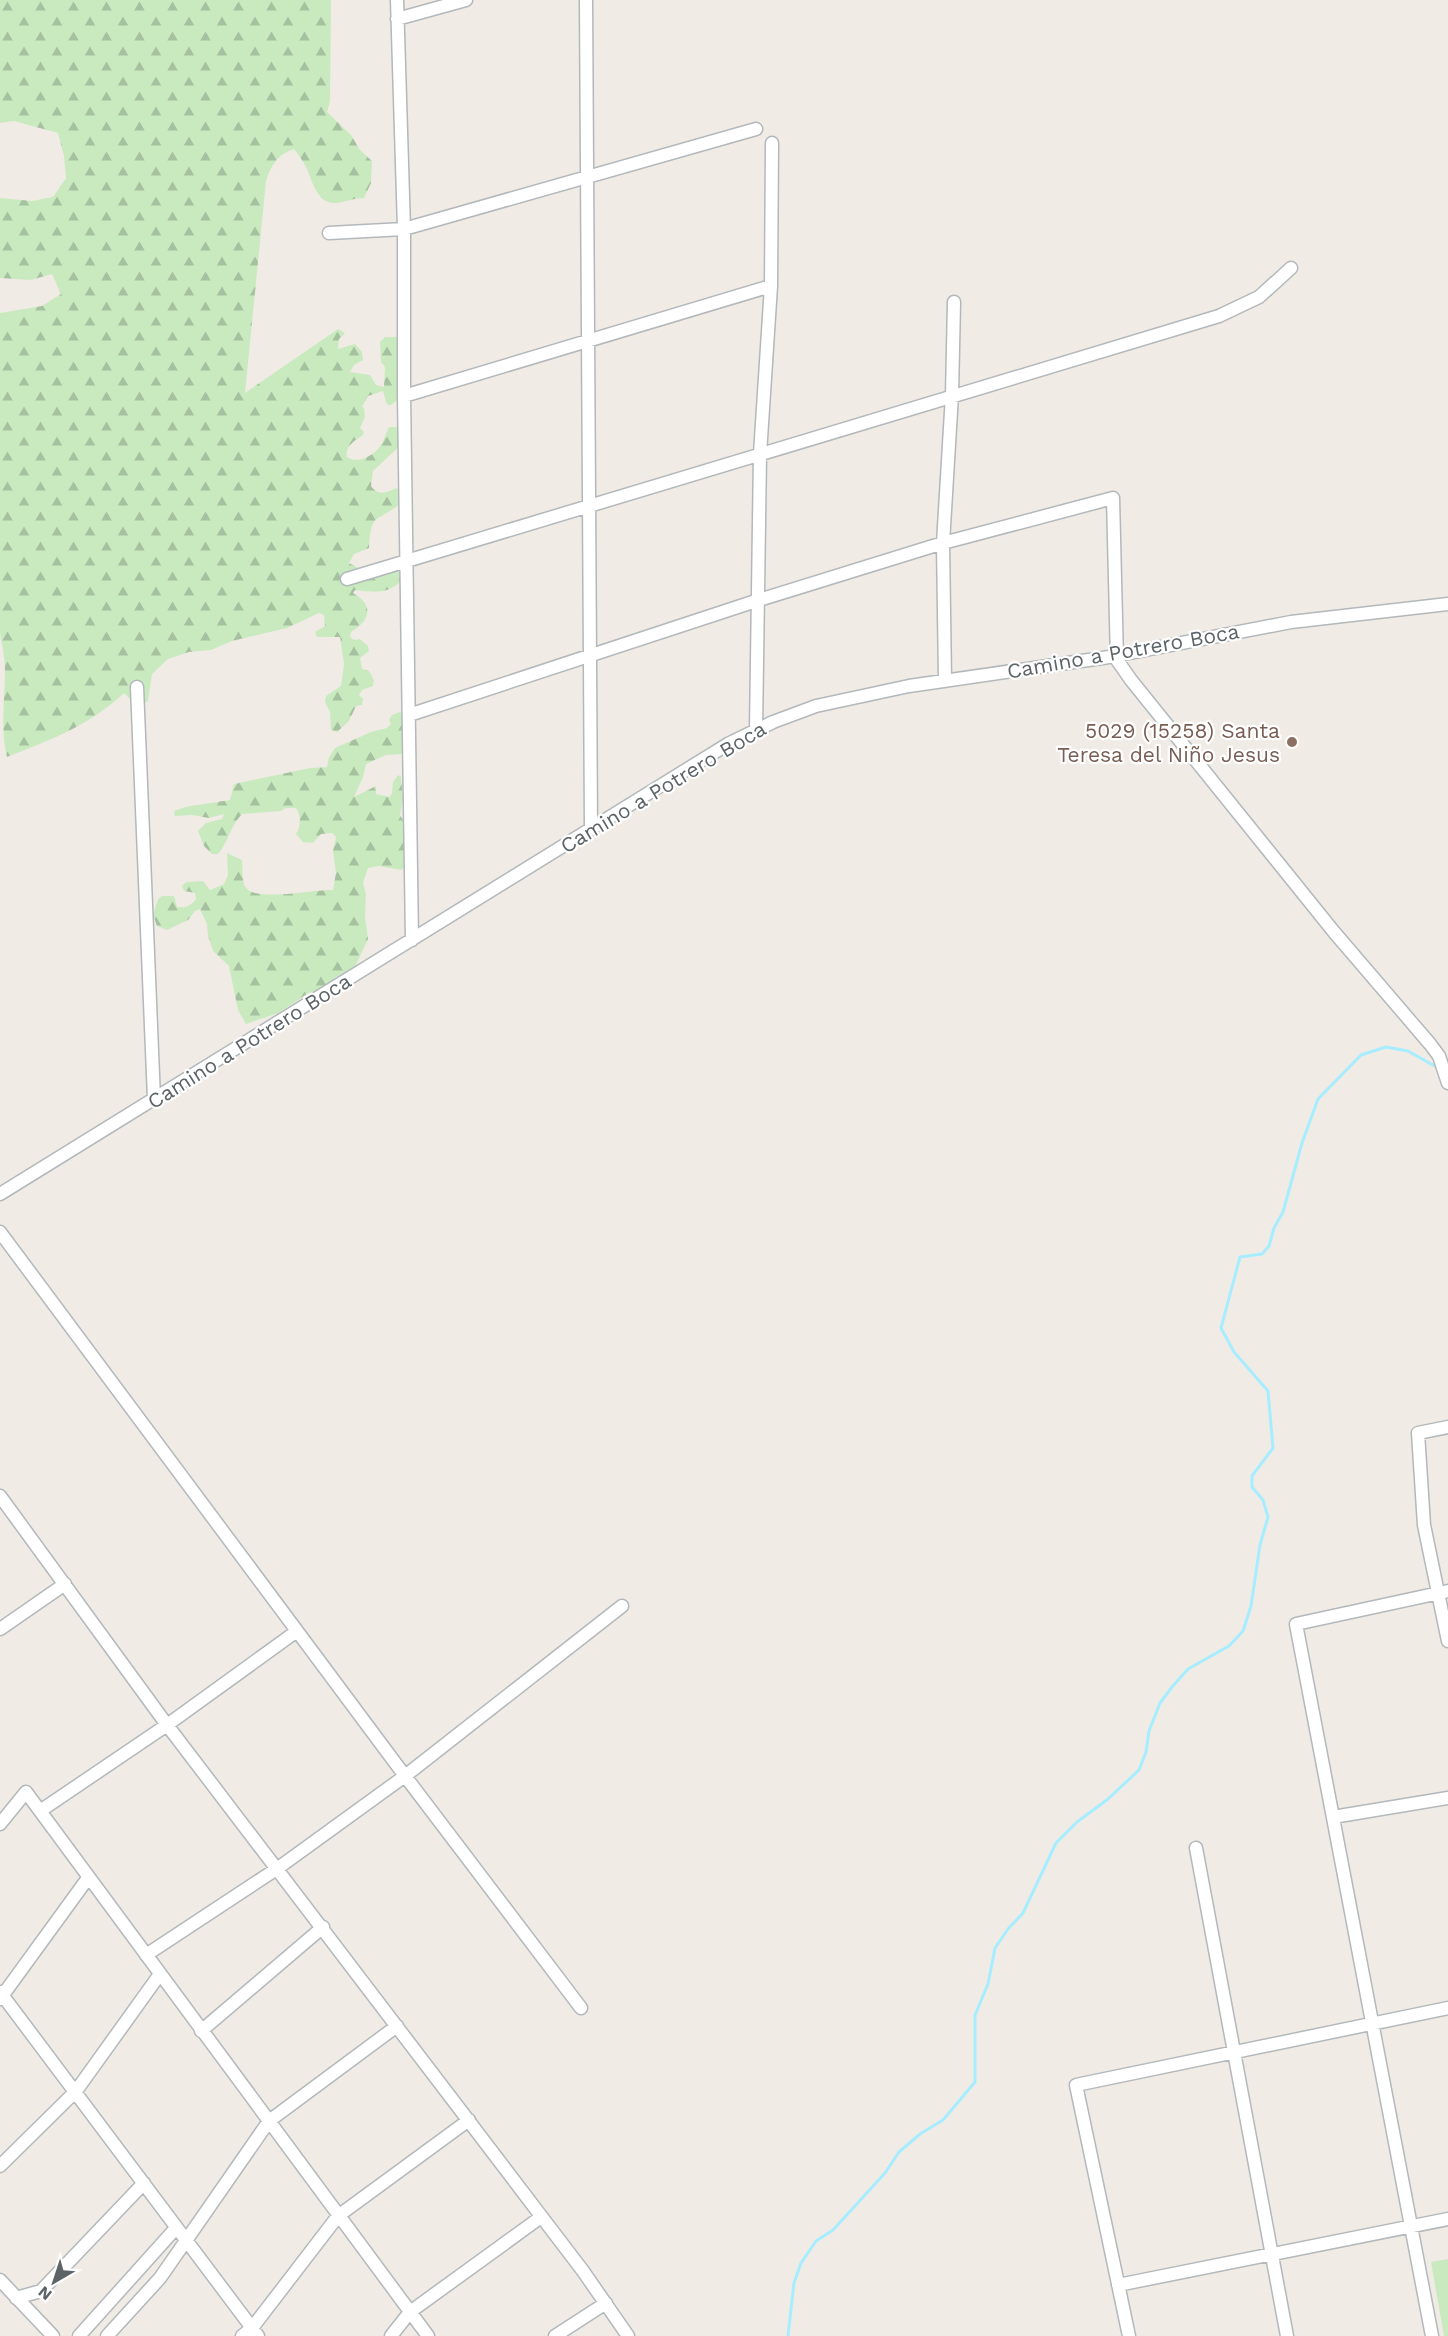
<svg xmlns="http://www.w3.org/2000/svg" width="1448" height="2336" font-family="'Work Sans',sans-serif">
  <defs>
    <pattern id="forest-firs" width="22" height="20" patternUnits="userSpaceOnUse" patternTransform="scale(1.5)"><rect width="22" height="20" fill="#c9eabf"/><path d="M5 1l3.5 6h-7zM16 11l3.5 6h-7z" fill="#a6c19f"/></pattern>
  </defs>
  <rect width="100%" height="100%" fill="#f1ebe5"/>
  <path fill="#c9eabf" d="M1448 2259V2336H1444L1431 2262Z"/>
  <path fill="url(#forest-firs)" d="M0 0H331L330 101 327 112 351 135 360 150 372 161 371 183 364 198C354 198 346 202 336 203 318 205 312 181 307 169 304 162 299 156 294 149 278 154 271 165 266 181L245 393 338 329 345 333 339 339 338 349 355 344 362 352 363 360 354 365 350 372 370 375 376 385 384 387 385 367 381 362 380 342 385 337H397L401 339 400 395 398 400 389 406 386 402 383 391 368 396 362 407 364 408 365 417 360 428 364 432 363 435C355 441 345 445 347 457 356 464 371 457 378 449 383 444 386 433 389 427H400L402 444 373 471 371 486C378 496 387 493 396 488L401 492V503C376 523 371 512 369 548L354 554 349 563 371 575 398 571 401 581C387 595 373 592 355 590L353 593C374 605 371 620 351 632L350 637 354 640 360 639 368 646 369 651 360 658 362 669 369 671 374 680 373 686 362 690 359 695 363 699 362 705 356 706 349 721 337 732 331 730 330 712 325 702 326 696 341 686 344 664 340 637H317L315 632 325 626 324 615 319 613 287 628 232 641 211 650 189 652 168 659 152 674 148 701 143 704 132 701 124 693C89 726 50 740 7 757 0 729 5 699 5 670 5 658 2 645 0 633V313L42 306 61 294 52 274 31 280 0 278V198L32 201 53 197 66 178 64 156 58 133 14 121 0 123Z
    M400 712 404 716 402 754 386 755 366 764 363 777 354 797 376 786V794L390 797 392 793 393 782 398 775 401 777 403 799 400 815 403 820 407 854 405 866 401 870 379 866 368 868 363 883 366 894 365 916 368 939 355 967 336 977 318 991 307 994 278 1013 246 1024 238 1010 229 966 213 951 208 935 207 924 200 909 195 911 188 920 167 930 157 926 153 915 158 899 162 896H174L177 907C186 908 191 906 196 899L195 893 184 891 182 886 186 882 203 881 210 890 224 884 228 875 227 853 242 860C243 867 241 882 246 888 257 902 315 889 333 890L336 873 333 851 336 837 332 833 321 834 313 843 303 842 296 834C301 826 301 815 296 808H285L281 811 242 814C229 828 228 843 218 854H212L204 846 198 831 206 823 222 819 224 814 209 818 192 815 175 816 174 811 185 807 230 800 234 784 310 768 327 767 329 757 335 748 371 732 387 728 391 724 389 720 392 715Z"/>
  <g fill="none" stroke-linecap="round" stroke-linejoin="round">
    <path stroke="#a6edff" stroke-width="3" d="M788 2336 794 2283 801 2263 816 2241 833 2230 885 2173 899 2152 920 2134 943 2120 975 2082V2015L988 1984 995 1948 1008 1929 1023 1913 1056 1843 1077 1822 1108 1799 1139 1770 1146 1752 1149 1731 1160 1703 1172 1687 1188 1669 1229 1646 1243 1631 1251 1606 1260 1545 1268 1517 1263 1500 1252 1487V1476L1273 1448 1268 1391 1234 1352 1221 1328 1240 1257 1262 1254 1269 1246 1274 1228 1283 1212 1302 1143 1318 1099 1361 1055 1386 1047 1408 1051 1440 1069"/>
    <defs>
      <path id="minor" d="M397 0 404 229V396L412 940
        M586 0 591 828
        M397 19 466 0
        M329 233 404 229 756 129
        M404 396 771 286
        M347 579 1219 316 1259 297 1291 268
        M945 681 943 543 952 395 954 302
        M137 687 154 1099
        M409 715 759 600 943 543 1113 498 1117 660 1131 680 1334 932 1430 1044 1439 1056 1448 1083
        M756 730 760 454 771 286 772 143
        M0 1194 728 744 773 722 816 706 909 686 1109 657 1291 622 1448 604
        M0 1232 405 1776 581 2008
        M1448 1427 1418 1433 1424 1525 1448 1641
        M0 1496 167 1725 583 2271 628 2336
        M0 1629 65 1584
        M40 1811 167 1725 297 1631
        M1333 1817 1448 1798
        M0 1824 26 1792 428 2336
        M1196 1848 1287 2336
        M146 1955 278 1868 405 1776 622 1606
        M0 1992 258 2336
        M0 1999 88 1878
        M201 2031 323 1927
        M0 2166 76 2091 160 1974
        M0 2280 53 2336
        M1118 2285 1448 2219
        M16 2298 41 2291 144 2183
        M79 2336 176 2228
        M107 2336 160 2278 269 2121 397 2026
        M242 2336 252 2328 338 2216 469 2120
        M391 2336 410 2312 541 2217
        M555 2336 606 2303
        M1129 2336 1076 2085 1448 2008
        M1432 2336 1296 1624 1448 1591"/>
    </defs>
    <use href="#minor" stroke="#b2b8bb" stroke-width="15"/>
    <use href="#minor" stroke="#fff" stroke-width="12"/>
  </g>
  <circle fill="#8d6e63" stroke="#fff" stroke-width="2" cx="1292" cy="742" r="6"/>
  <g text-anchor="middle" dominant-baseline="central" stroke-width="4.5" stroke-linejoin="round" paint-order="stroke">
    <g font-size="21" fill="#5c6467" stroke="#fff">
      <text transform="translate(1123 651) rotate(-10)">Camino a Potrero Boca</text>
      <text transform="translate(663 787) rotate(-31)">Camino a Potrero Boca</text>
      <text transform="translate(249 1041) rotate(-32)">Camino a Potrero Boca</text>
    </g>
    <g font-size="21" fill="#785e54" stroke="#fff" text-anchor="end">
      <text x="1280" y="730">5029 (15258) Santa<tspan x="1280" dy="24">Teresa del Niño Jesus</tspan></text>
    </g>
  </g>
  <g transform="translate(54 2282) rotate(219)" stroke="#ffffff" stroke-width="4.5" paint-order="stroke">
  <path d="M0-4.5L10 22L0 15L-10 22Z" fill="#5c6467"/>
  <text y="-9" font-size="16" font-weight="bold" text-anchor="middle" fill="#5c6467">N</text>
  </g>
</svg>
